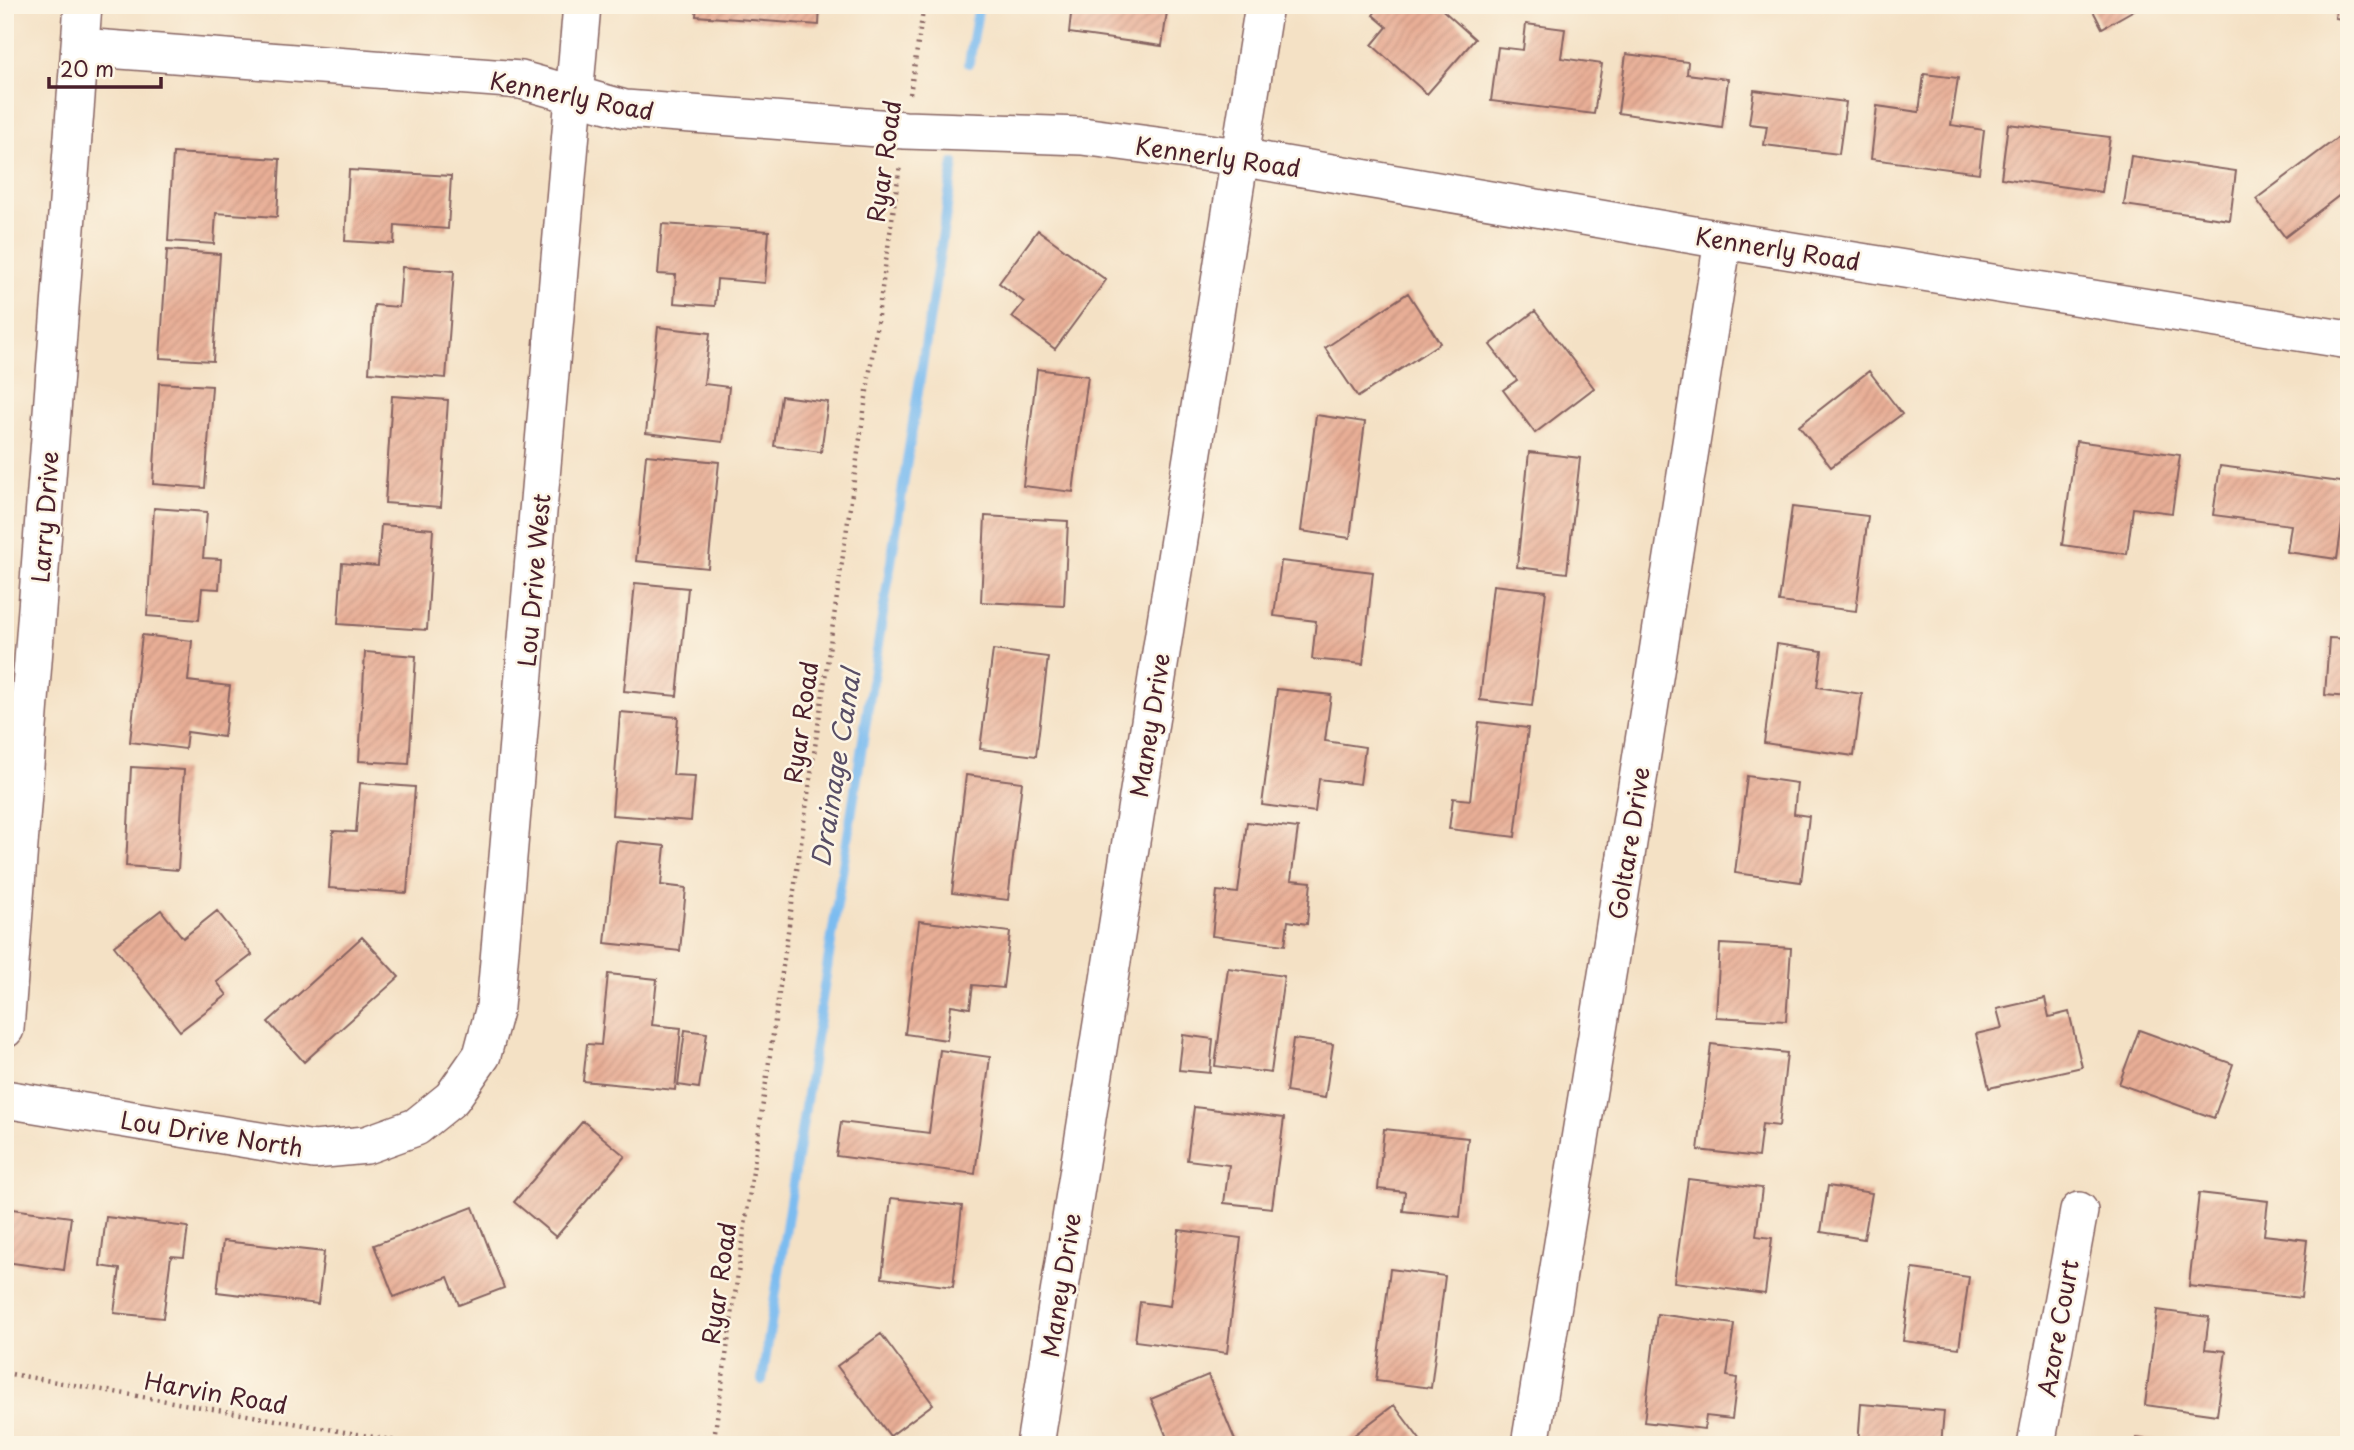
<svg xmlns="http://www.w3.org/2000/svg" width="2354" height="1450" font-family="'Playpen Sans',sans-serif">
  <defs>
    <pattern id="building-hatch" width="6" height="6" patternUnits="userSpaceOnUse" patternTransform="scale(1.75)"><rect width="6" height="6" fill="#e8ae96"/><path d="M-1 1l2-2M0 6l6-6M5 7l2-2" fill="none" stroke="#c89581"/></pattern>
  </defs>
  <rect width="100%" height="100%" fill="#fcf5e5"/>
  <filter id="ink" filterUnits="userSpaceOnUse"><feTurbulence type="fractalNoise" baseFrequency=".0143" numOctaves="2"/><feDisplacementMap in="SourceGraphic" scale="14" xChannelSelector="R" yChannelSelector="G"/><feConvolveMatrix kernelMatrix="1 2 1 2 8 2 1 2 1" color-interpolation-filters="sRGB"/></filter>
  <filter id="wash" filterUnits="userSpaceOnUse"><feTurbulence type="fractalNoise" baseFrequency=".00686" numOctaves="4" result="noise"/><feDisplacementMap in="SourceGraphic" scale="28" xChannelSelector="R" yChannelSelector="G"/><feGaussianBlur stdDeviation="1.57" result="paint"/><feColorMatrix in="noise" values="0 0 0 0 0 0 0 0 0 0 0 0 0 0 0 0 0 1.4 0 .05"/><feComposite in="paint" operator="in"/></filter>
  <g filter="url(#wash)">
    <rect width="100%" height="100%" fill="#f4e1c5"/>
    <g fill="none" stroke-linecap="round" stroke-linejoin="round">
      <path stroke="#7bbcf0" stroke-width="10" d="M969 63 979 5
        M762 1380 954 163"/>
    </g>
    <g id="blocks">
      <path fill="url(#building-hatch)" d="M697 5H820L819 25 696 16Z
        M1072 5H1168L1162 46 1069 33Z
        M1381 5H1437L1475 39 1427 94 1372 45 1387 27 1373 15Z
        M2090 5H2131L2134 10 2102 28Z
        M2337 5H2349V20L2335 18Z
        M1526 24 1565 29 1561 58 1602 64 1594 114 1491 101 1498 47 1523 50Z
        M1626 54 1688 62 1687 74 1728 79 1722 128 1618 113Z
        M1924 74 1958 78 1951 125 1984 130 1979 173 1871 159 1877 106 1919 112Z
        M1754 90 1846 102 1839 154 1764 145 1767 126 1749 124Z
        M2008 124 2110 137 2102 192 2001 178Z
        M2348 130 2349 188 2285 237 2256 199Z
        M173 153 280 159 277 217 216 213 214 244 168 241Z
        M2131 156 2236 171 2230 220 2124 205Z
        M349 170 451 176 448 229 395 225 394 244 345 241Z
        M662 224 769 231 765 283 717 279 715 306 674 303 676 275 658 274Z
        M1038 230 1106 280 1055 349 1012 317 1024 302 999 283Z
        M167 250 220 254 213 361 160 358Z
        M402 267 454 271 446 378 369 372 374 305 399 307Z
        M1408 293 1440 343 1358 397 1325 348Z
        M1535 311 1594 388 1535 433 1503 390 1517 380 1490 345Z
        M658 327 710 333 704 384 729 387 723 442 646 433Z
        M1037 369 1088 376 1073 492 1023 486Z
        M1869 371 1902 414 1831 467 1799 426Z
        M159 383 212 386 205 488 153 484Z
        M392 396 448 400 441 507 385 503Z
        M781 396 828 402 821 452 774 446Z
        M1316 415 1365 422 1350 538 1301 531Z
        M2076 441 2180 455 2172 513 2133 508 2127 554 2062 545Z
        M1529 452 1580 458 1567 573 1517 567Z
        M646 455 719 462 708 568 636 561Z
        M2220 466 2348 483 2337 559 2287 552 2291 525 2213 515Z
        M1792 507 1868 516 1856 611 1779 602Z
        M154 508 207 512 203 558 221 559 219 589 202 588 199 620 147 616Z
        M985 516 1068 521 1064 606 981 602Z
        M381 525 433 529 427 630 338 624 342 563 378 566Z
        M1281 561 1373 572 1363 664 1312 659 1316 621 1274 616Z
        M635 583 688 588 677 696 624 691Z
        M1493 585 1546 591 1532 706 1480 700Z
        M142 635 192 641 188 681 230 686 224 737 187 732 185 749 130 742Z
        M2329 638 2349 639V697L2325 695Z
        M1777 644 1822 651 1817 687 1862 694 1854 756 1764 743Z
        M993 650 1048 657 1036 756 980 749Z
        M365 652 416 656 409 764 359 761Z
        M1277 689 1331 695 1325 741 1365 747 1360 784 1319 779 1315 812 1262 805Z
        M620 712 678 717 673 775 695 776 691 821 612 815Z
        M1479 722 1528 728 1515 837 1449 829 1453 798 1470 800Z
        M131 767 184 770 178 870 126 866Z
        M966 775 1022 782 1008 900 952 893Z
        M1747 776 1797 783 1794 814 1809 816 1801 882 1735 873Z
        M360 783 415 787 407 893 329 888 333 831 356 832Z
        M1247 822 1298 828 1291 880 1311 882 1307 924 1288 921 1285 945 1212 936 1217 891 1238 893Z
        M616 841 665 846 661 885 686 888 680 951 605 943Z
        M161 910 183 938 217 911 252 955 217 982 227 995 180 1031 114 946Z
        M919 921 1010 932 1003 988 973 985 970 1008 951 1005 947 1040 905 1034Z
        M362 937 399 977 304 1062 268 1022Z
        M1720 944 1791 948 1786 1021 1716 1017Z
        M1228 968 1284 976 1271 1073 1215 1066Z
        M608 974 657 979 652 1025 681 1028 675 1090 583 1081 587 1044 601 1045Z
        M2045 998 2049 1017 2069 1012 2082 1067 1989 1088 1976 1034 2002 1028 1997 1009Z
        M685 1030 707 1033 699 1088 678 1085Z
        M2139 1030 2233 1064 2214 1118 2119 1084Z
        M1183 1035 1213 1039 1210 1073 1179 1070Z
        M1293 1039 1333 1044 1325 1098 1286 1092Z
        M1711 1044 1787 1053 1779 1126 1762 1124 1758 1157 1698 1150Z
        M940 1050 990 1057 975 1174 836 1156 841 1122 929 1133Z
        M1194 1107 1284 1118 1272 1208 1224 1203 1229 1165 1187 1160Z
        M583 1121 625 1156 556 1237 514 1202Z
        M1384 1129 1468 1138 1460 1217 1403 1211 1405 1192 1378 1189Z
        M1688 1179 1762 1188 1756 1236 1772 1238 1765 1294 1674 1282Z
        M1828 1186 1872 1193 1864 1239 1821 1232Z
        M2199 1193 2268 1201 2264 1235 2307 1240 2301 1298 2189 1286Z
        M891 1198 962 1206 953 1287 882 1278Z
        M473 1207 504 1288 459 1305 448 1277 394 1297 374 1245Z
        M5 1208 71 1217 64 1270 5 1262Z
        M106 1217 188 1227 184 1257 171 1256 163 1318 114 1313 120 1269 100 1266Z
        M1179 1230 1241 1238 1227 1353 1135 1341 1140 1302 1170 1306Z
        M223 1241 324 1252 318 1304 217 1292Z
        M1390 1269 1445 1276 1431 1388 1376 1381Z
        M1913 1269 1969 1277 1959 1348 1903 1341Z
        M2157 1310 2209 1317 2205 1349 2226 1351 2217 1415 2145 1405Z
        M1657 1314 1734 1324 1727 1376 1737 1378 1732 1419 1706 1416 1704 1429 1644 1422Z
        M881 1334 933 1404 890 1436 837 1366Z
        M1208 1375 1237 1445H1170L1151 1399Z
        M1861 1404 1944 1411 1941 1445H1858Z
        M1394 1405 1424 1445H1341Z
        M2136 1438 2168 1443V1445H2134Z"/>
    </g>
  </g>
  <g filter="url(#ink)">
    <use href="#blocks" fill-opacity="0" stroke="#866361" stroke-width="2"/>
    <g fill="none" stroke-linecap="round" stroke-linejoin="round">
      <defs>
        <path id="street" d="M80 47 521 80 625 109 905 130 1082 136 1239 157 1723 240 2349 340
          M5 1029 83 5
          M5 1099 314 1150 366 1145 416 1127 452 1098 482 1055 495 1007 582 5
          M1035 1445 1264 5
          M1530 1445 1613 938 1723 240
          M2036 1445 2079 1211"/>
      </defs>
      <use href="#street" stroke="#866361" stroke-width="40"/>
      <path stroke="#866361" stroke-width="4.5" stroke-dasharray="2 5" stroke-linecap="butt" d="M910 94 924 5
        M5 1373 420 1445
        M713 1445 900 165"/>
      <use href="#street" stroke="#fff" stroke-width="37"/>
    </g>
  </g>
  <g text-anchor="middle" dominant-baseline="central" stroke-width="5" stroke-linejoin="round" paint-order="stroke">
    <g font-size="24" fill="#4a1f2b" stroke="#fcf5e5">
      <text transform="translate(572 95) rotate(11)">Kennerly Road</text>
      <text transform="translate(1218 156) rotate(8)">Kennerly Road</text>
      <text transform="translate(883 161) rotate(-82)">Ryar Road</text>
      <text transform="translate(1778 248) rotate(9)">Kennerly Road</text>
      <text transform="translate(44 517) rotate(-86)">Larry Drive</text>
      <text transform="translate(533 580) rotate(-85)">Lou Drive West</text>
      <text transform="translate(800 722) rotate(-82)">Ryar Road</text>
      <text transform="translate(1149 725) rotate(-81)">Maney Drive</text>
      <text transform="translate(1628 843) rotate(-81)">Goltare Drive</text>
      <text transform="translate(212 1133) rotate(9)">Lou Drive North</text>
      <text transform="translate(718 1283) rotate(-82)">Ryar Road</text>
      <text transform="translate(1060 1285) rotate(-81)">Maney Drive</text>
      <text transform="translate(2057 1328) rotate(-80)">Azore Court</text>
      <text transform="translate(216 1392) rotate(10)">Harvin Road</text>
    </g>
    <g font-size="26" font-style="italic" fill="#594e66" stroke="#fcf5e5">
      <text transform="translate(835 768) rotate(-81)">Drainage Canal</text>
    </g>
  </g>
  <rect width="2354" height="1450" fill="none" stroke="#fcf5e5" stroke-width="28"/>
  <path d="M49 77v10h112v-10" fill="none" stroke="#4a1f2b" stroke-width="3.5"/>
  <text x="60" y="77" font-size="21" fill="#4a1f2b" stroke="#fcf5e5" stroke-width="5" paint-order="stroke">20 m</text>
</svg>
